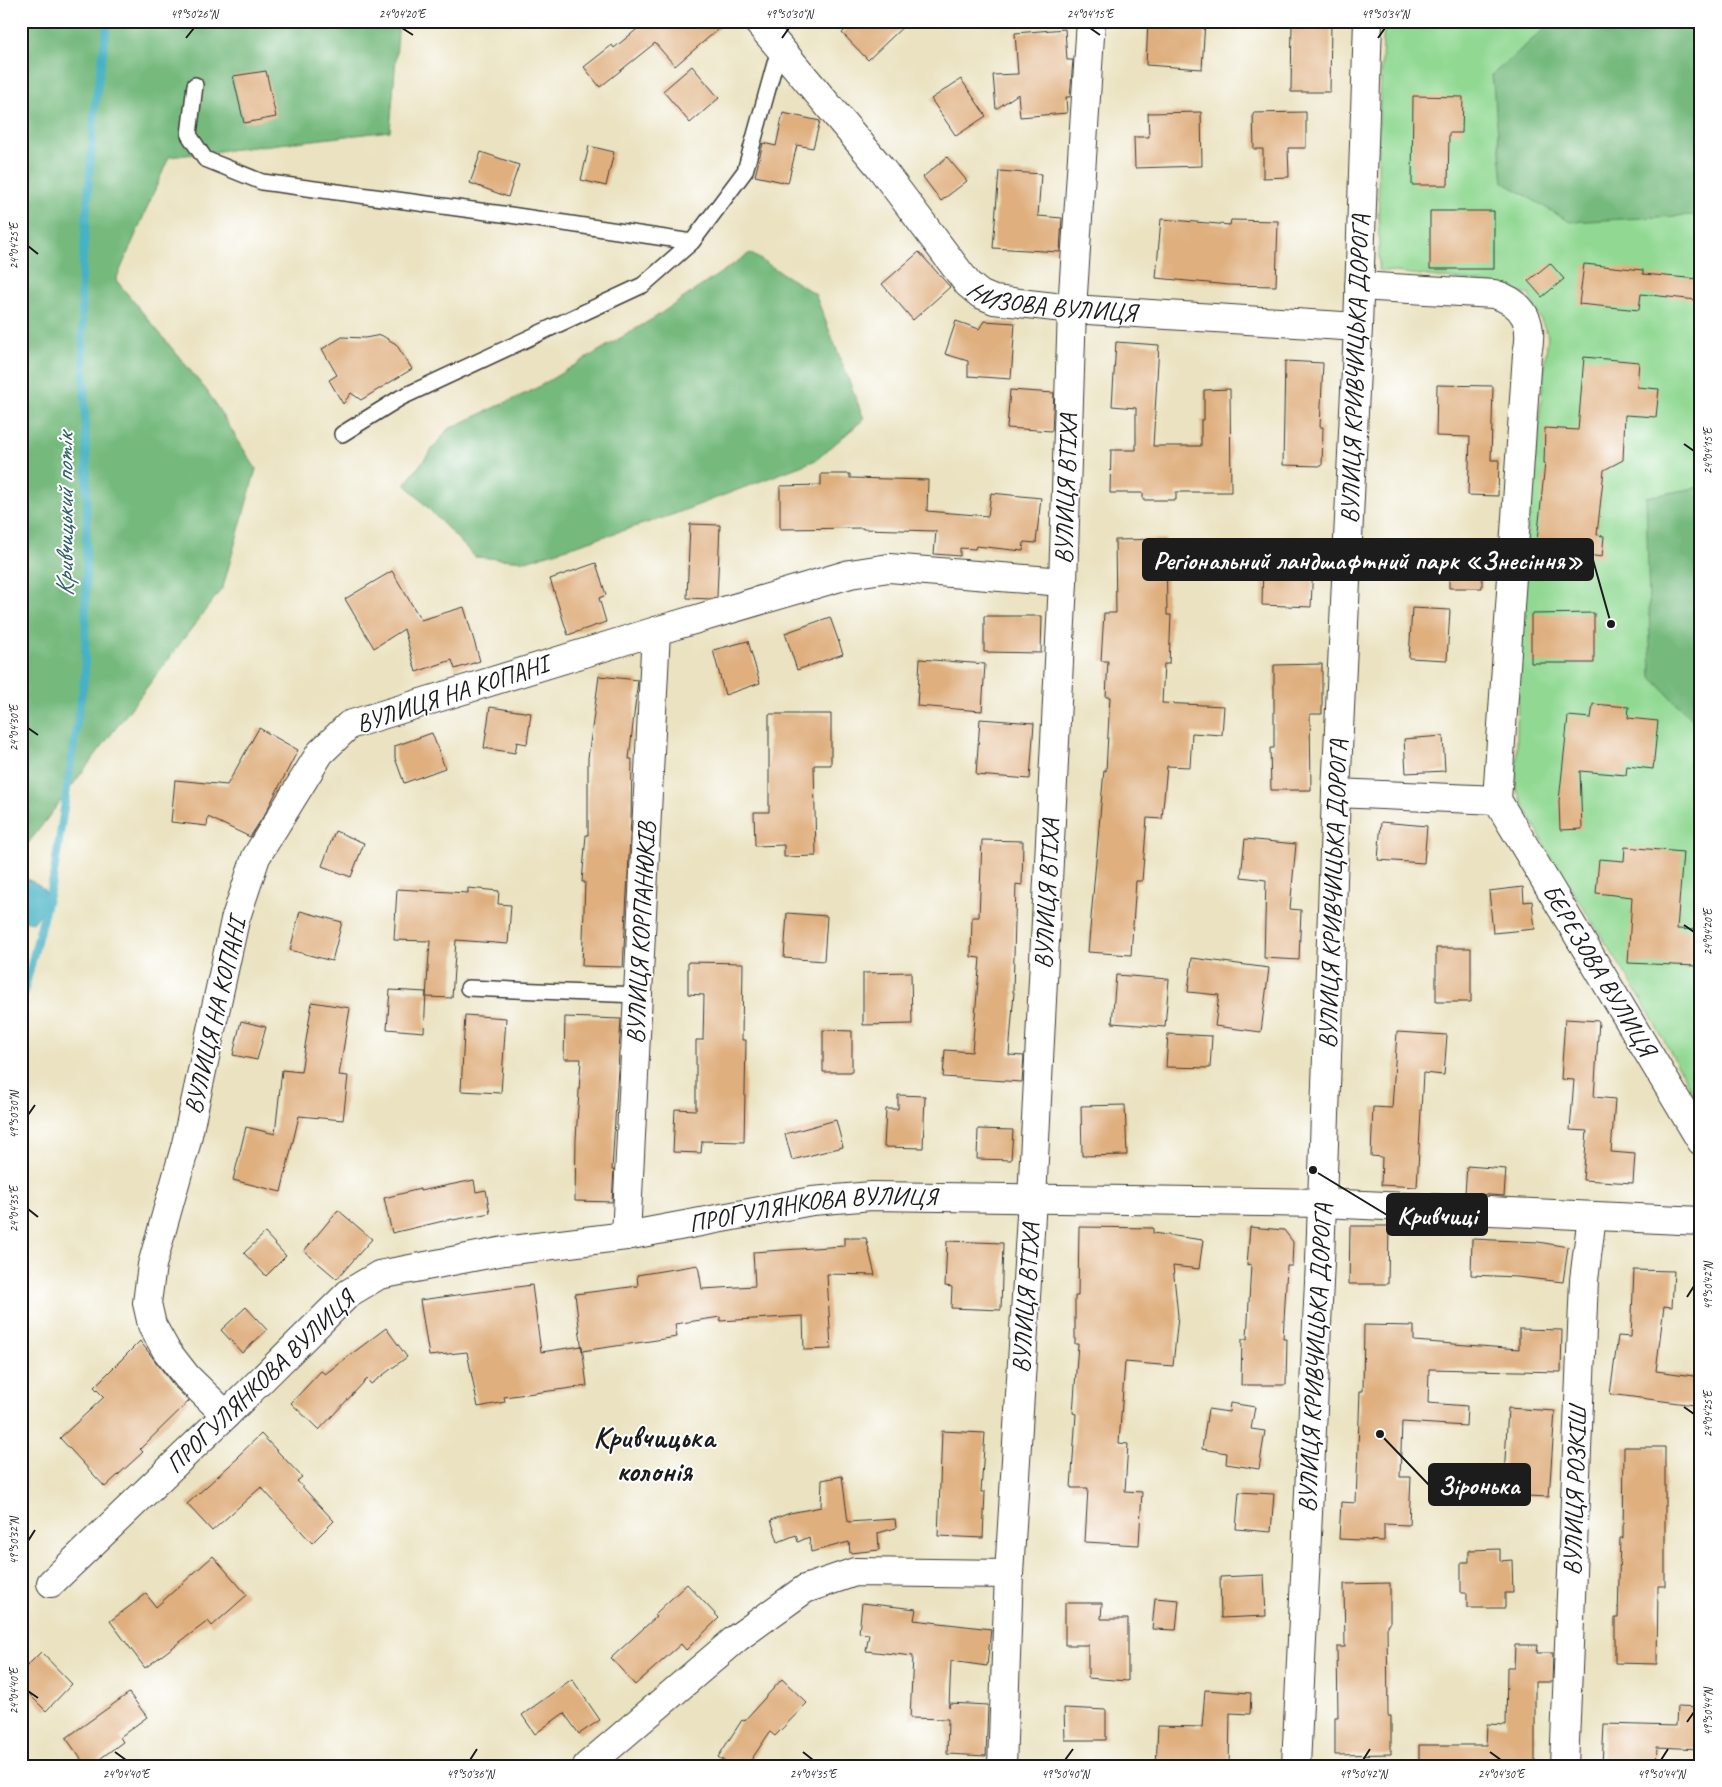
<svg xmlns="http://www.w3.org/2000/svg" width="1722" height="1787" font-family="Caveat,sans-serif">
  <rect width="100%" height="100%" fill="#fff"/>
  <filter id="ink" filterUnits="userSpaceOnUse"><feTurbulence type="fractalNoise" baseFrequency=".02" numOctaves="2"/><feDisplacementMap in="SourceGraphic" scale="10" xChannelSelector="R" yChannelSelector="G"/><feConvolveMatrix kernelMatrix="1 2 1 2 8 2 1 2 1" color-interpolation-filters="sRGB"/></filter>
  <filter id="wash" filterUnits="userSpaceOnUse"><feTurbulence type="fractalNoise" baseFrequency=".0096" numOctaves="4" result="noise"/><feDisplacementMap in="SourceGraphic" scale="20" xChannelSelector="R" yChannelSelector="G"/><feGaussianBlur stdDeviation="1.12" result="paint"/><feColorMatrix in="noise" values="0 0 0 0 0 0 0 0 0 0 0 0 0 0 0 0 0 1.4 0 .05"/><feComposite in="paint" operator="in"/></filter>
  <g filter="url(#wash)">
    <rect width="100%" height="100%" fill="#eae2c0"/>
    <path fill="#91d993" stroke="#567a58" d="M1384 21H1701V1108L1639 995 1550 856 1516 789 1518 687 1524 562 1548 335 1529 295 1487 283 1379 270 1378 142Z"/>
    <path fill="#74b97d" stroke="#486a4c" d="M21 21H399L390 131 169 157 116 280 207 391 256 469 223 587 21 853Z
      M1550 21H1701V228L1695 215 1570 222 1503 182 1492 75 1551 23Z
      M750 253 815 294 864 419 816 460 672 515 526 561 475 557 405 484 448 429 533 390 654 318Z
      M1701 487V729L1651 677 1646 497Z"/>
    <path fill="#47b2c5" stroke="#326770" d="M21 877C33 882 50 886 45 902 42 911 39 916 33 923L21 919Z"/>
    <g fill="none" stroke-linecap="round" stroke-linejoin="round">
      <path stroke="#47b2c5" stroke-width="8" d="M21 1004 53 879 85 673 87 473 81 284 95 104 108 21"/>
    </g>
    <g id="blocks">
      <path fill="#dfaf7e" d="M637 21H728L675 66 655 43 600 87 584 67 612 45 614 48 641 26Z
        M854 21H909L868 60 842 33Z
        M1148 21H1205L1202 69 1146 65Z
        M1292 21H1331L1330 92H1291Z
        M1065 29 1067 60H1073L1070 97H1066L1067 113 1020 117 1018 94 996 109 993 75 1018 74 1015 33Z
        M692 66 719 98 690 123 663 91Z
        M266 71 276 117 244 123 233 76Z
        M961 79 986 116 956 136 931 99Z
        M1413 96 1463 97 1462 133H1449L1448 185H1412Z
        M1201 112 1202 166 1135 168 1134 137H1149L1148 113Z
        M1306 112V148H1288L1289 177 1263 178V149H1254L1253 113Z
        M783 113 820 121 813 148 797 145 788 183 755 176 763 143 776 146Z
        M589 146 614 152 606 186 581 180Z
        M481 152 519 165 508 197 470 183Z
        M947 157 967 181 941 201 923 177Z
        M999 171 1041 174 1038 216 1062 218 1060 252 993 248Z
        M1430 211H1494V269H1430Z
        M1161 219 1230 225 1231 220 1278 221 1276 286 1229 285 1156 278Z
        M919 252 950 287 913 320 882 284Z
        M1550 263 1564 279 1542 297 1528 281Z
        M1584 264 1643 270V274L1699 279 1697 300 1641 294 1639 310 1579 304Z
        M956 321 979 329 984 321 1015 323 1011 379 968 376V361L945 354Z
        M381 335 396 344 412 369 361 400 351 393 343 404 329 380 337 375 322 349 342 337 365 338Z
        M1116 342 1159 345 1153 446H1201V420H1204V390L1230 389 1231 492H1176V500H1143V493H1110L1111 450H1136V408L1112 406Z
        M1584 357 1639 362 1637 387 1659 389 1656 417 1625 415 1623 460 1604 470 1597 535 1604 536 1602 557 1580 554 1578 576 1534 571 1545 463H1544L1545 428 1578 430Z
        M1285 361 1323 363 1320 427H1323L1322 466 1283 465Z
        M1437 385 1493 386 1491 460H1499L1498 496 1468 495 1470 437 1436 436Z
        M1010 390 1054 393 1052 431 1007 428Z
        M821 474H850V478L928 480 927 511 988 516 991 493 1041 498 1036 543 1024 542 1023 551 976 546 975 549 960 548V556L934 554 936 531 863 529V528L780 529V486L821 485Z
        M690 524 720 525 717 597 711 599 687 598Z
        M1166 539 1167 615H1171L1169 664H1164L1162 703 1224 706 1222 735 1192 733 1190 767 1167 766 1162 819 1147 818 1142 881H1136L1131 955 1088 952 1104 770 1106 771 1110 697H1106L1108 661H1101L1104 613H1116L1115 540Z
        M1482 552V588H1449V553Z
        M1263 562 1313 564 1311 607 1262 605Z
        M596 563 606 595 599 598 606 622 568 635 550 579Z
        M392 571 421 620 464 607 480 661 455 669 452 660 416 672 404 629 374 648 345 599Z
        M1412 608 1450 610 1447 660 1409 658Z
        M1594 613V663H1531V614Z
        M984 616H1042L1041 653 984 652Z
        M830 617 843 654 797 670 785 633Z
        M748 641 760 683 725 695 713 650Z
        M920 659 985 664 982 711 917 706Z
        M1322 664V714H1310L1311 790H1271L1270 748H1274V665Z
        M599 676 638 680 629 759H632L631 818 623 967 582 966 585 882H582L586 835H588V758Z
        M1593 704 1629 707 1628 718 1658 721 1653 769 1627 766 1626 775 1580 771 1582 829 1560 830 1559 801 1568 716 1591 718Z
        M490 707 531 713 527 744 517 742 515 753 484 748Z
        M769 714H831V765H814L816 856 784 857V845L755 846 754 812H769Z
        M980 719 1034 723 1030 779 976 775Z
        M259 728 298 750 266 812 250 837 208 817 207 826 171 822 175 780 227 785Z
        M432 733 445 768 404 783 395 758V746Z
        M1443 736 1445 771 1406 773 1404 739Z
        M1381 822 1427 826 1424 863 1378 860Z
        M335 831 364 843 351 877 322 866Z
        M1245 839 1296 844 1290 909 1301 910 1299 960 1264 958 1266 880 1241 877Z
        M982 840 1023 841 1022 885 1016 884 1013 992H1014L1009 1055 1024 1056 1022 1082 943 1077 945 1050 972 1052 980 958 971 957 972 917H979Z
        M1625 847 1683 852 1677 929 1699 930 1697 966 1628 963 1632 897 1596 893 1599 859 1624 861Z
        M1523 887 1524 902 1532 901 1535 929 1493 933 1489 891Z
        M468 888 499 891 498 904 511 905 508 944 456 940 452 998 426 997 430 941 394 940 397 889 468 893Z
        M300 911 342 922 332 961 290 950Z
        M787 913 827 916 824 961 784 958Z
        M1436 948H1471V1002H1436Z
        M1192 958 1269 968 1261 1032 1215 1026 1219 995 1188 992Z
        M688 962 743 963 742 1040H746L744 1142 702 1141 701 1153 673 1152 675 1109 696 1110V1040H703L704 995 688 994Z
        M911 972 912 1024 863 1025V973Z
        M1116 975 1169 979 1165 1027 1112 1023Z
        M390 990 426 992 424 1032 387 1029Z
        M312 1002 350 1008 339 1075 348 1076 343 1120 299 1116 281 1192 233 1180 246 1127 275 1134 282 1070 301 1072Z
        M465 1015 506 1018 501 1093 461 1091Z
        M565 1017 621 1019 612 1170H614L612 1202 575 1201 576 1139 581 1059H564Z
        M1565 1019 1599 1021 1594 1097 1615 1099 1611 1152 1635 1154 1633 1183 1583 1180 1587 1131 1570 1130 1574 1080 1561 1079Z
        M241 1021 266 1027 257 1060 233 1055Z
        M823 1030 852 1031V1072H823Z
        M1397 1032 1447 1035 1444 1075 1423 1073 1417 1187 1381 1185 1382 1157 1371 1156 1373 1107 1392 1108Z
        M1168 1034 1212 1036 1210 1068 1166 1067Z
        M898 1095 925 1096 923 1148 884 1147 886 1109H898Z
        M1125 1105 1127 1155 1082 1156 1081 1106Z
        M836 1120 843 1147 792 1160 785 1134Z
        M978 1129 1013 1130 1011 1160 977 1159Z
        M1467 1166 1506 1169 1504 1196 1465 1193Z
        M474 1180 476 1192 486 1190 490 1213 453 1220 452 1219 392 1233 384 1198 420 1189V1191Z
        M338 1210 372 1239 337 1279 304 1251Z
        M1350 1226H1389L1388 1284H1349Z
        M1079 1227 1153 1228V1233L1203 1240 1199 1269 1173 1266 1178 1316 1173 1366 1125 1362 1119 1443 1128 1444 1125 1491 1142 1492 1139 1545 1085 1542 1088 1488H1071L1076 1414 1073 1413 1078 1344H1075V1296H1078Z
        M1250 1227 1284 1230 1293 1242 1292 1266H1287L1283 1339H1287L1286 1385H1241L1242 1339H1247L1251 1264 1247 1265Z
        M265 1233 286 1256 266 1276 244 1253Z
        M844 1238H866L875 1275 827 1274 831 1349 804 1350 803 1316 720 1321V1317L675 1324 677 1337 582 1351 575 1294 638 1286 637 1275 698 1265 702 1289 755 1286 753 1252 844 1246Z
        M1472 1239 1538 1242 1568 1247 1563 1282 1517 1277 1471 1275Z
        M947 1241 1003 1243 1001 1310 951 1308 952 1287 945 1286Z
        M1634 1270 1674 1271 1672 1307 1664 1306 1656 1371 1701 1377V1406L1610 1394 1618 1336 1631 1337Z
        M532 1285 541 1352 582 1346 587 1386 504 1397 505 1402 478 1407 467 1352 429 1356 420 1300Z
        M246 1307 267 1330 242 1353 221 1330Z
        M1364 1325 1414 1326V1341L1519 1349V1329L1562 1330 1561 1372 1429 1369 1428 1403 1467 1406 1466 1426 1402 1422 1400 1477H1411L1409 1525 1384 1524V1541L1339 1539 1341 1502 1356 1503 1360 1391H1363Z
        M386 1328 407 1357 371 1384 367 1379 319 1430 291 1403 321 1371 325 1374Z
        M140 1341 175 1387 189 1401 140 1449 143 1452 105 1487 60 1438 104 1397 94 1387Z
        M1230 1403 1255 1407 1251 1429 1265 1431 1259 1469 1226 1464 1227 1453 1202 1449 1208 1409 1229 1412Z
        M1508 1408 1555 1411 1549 1497 1503 1495Z
        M942 1431 985 1433 981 1492H985L983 1538 938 1536Z
        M261 1434 302 1477 297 1481 334 1521 312 1543 261 1487 212 1531 187 1504 239 1457 238 1456Z
        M1624 1447H1665V1586H1658L1657 1664 1615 1663V1618H1618L1620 1538H1623Z
        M842 1476 848 1522 895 1519 896 1528 878 1533 879 1550 850 1553 849 1542 811 1552 809 1537 798 1542 796 1535 778 1542 771 1520 790 1513 821 1507 822 1480Z
        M1239 1492 1274 1494 1271 1532 1236 1529Z
        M1500 1549V1561L1512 1560 1513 1593H1505V1608H1467V1593H1461V1562H1469V1550Z
        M213 1556 247 1595 212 1626 208 1621 145 1668 110 1621 146 1594 156 1607Z
        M1264 1575 1266 1616 1221 1618 1220 1577Z
        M1390 1583V1624H1387L1388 1716H1391V1754L1335 1755V1717H1338L1337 1647H1345L1344 1584Z
        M687 1584 719 1618 686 1650 681 1644 635 1685 611 1658 656 1617 654 1615Z
        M1155 1598 1179 1600 1176 1630 1152 1629Z
        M862 1603 916 1609 914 1620 991 1629 987 1666 951 1661 949 1707V1703L988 1705 986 1756 947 1754 948 1719 910 1718 913 1656 866 1651 869 1634 859 1633Z
        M1065 1603H1102L1101 1619H1128V1681L1088 1678V1645H1065Z
        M1515 1645H1538L1537 1653H1553L1552 1682H1535V1766H1419V1745H1486L1487 1724 1506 1725 1507 1667H1514Z
        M41 1652 72 1684 46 1711 21 1686V1672Z
        M572 1679 600 1720 579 1734 564 1713 535 1734 522 1715Z
        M782 1679 807 1703 775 1736 770 1732 747 1766H731L718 1757 742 1720 744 1721Z
        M1205 1690 1251 1693 1250 1714 1230 1713 1229 1766H1156L1158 1726 1202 1727Z
        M129 1693 147 1717 120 1737 123 1742 90 1766H86L66 1738Z
        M1677 1706 1701 1707V1749L1657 1747 1656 1766H1602L1604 1724 1676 1726Z
        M1064 1708 1106 1710V1740H1065Z"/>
    </g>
  </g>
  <g filter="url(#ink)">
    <use href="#blocks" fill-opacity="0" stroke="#3b3a35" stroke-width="1"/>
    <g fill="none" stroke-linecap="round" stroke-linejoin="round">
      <defs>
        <path id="lane" d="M195 85 189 135 205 159 262 182 510 215 692 242
          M342 434 400 398 643 285 692 242 745 171 779 49
          M468 988 638 995"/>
        <g id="street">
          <path id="s1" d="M757 21 880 167 968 284 980 294 994 300 1072 309 1358 327"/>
          <path d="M1359 286 1494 294C1525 303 1534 324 1527 354L1497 800 1701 1141"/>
          <path d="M1336 793 1497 800"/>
          <path d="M626 1236 656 631"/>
          <path d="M226 1415 187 1377 166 1350 152 1325 147 1303 152 1265 186 1144 235 920 256 857 320 753 349 725 656 631 850 574 889 568 1063 582"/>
          <path id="s2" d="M51 1583 226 1415 349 1293 379 1275 504 1251 626 1236 812 1201 872 1196 1322 1203 1701 1221"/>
          <path d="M587 1766 737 1638 805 1589 855 1572 1009 1574"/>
          <path d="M1002 1766 1009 1574 1032 1199 1063 582 1072 309 1091 21"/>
          <path d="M1296 1766 1320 1261 1336 793 1358 327 1368 21"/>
          <path d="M1564 1766 1584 1280 1592 1216"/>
        </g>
      </defs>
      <use href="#lane" stroke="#3b3a35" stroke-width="18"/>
      <use href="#street" stroke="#3b3a35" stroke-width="30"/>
      <use href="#lane" stroke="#fff" stroke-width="15"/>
      <use href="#street" stroke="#fff" stroke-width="28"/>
    </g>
  </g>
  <path fill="none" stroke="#1c1c1c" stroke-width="2" d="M402 28 413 35M1090 28 1100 35M186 38 194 28M782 38 789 28M1378 38 1385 28M28 246 38 254M1684 444 1694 451M28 728 38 735M1684 925 1694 932M28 1115 35 1105M28 1209 38 1217M1687 1297 1694 1286M1684 1407 1694 1414M28 1541 35 1530M28 1691 38 1698M1687 1722 1694 1712M115 1752 126 1760M803 1752 813 1760M1490 1752 1501 1760M470 1760 477 1749M1065 1760 1073 1749M1363 1760 1370 1749M1661 1760 1668 1749"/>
  <g text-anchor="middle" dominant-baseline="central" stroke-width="4" stroke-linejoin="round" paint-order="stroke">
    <g font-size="25" fill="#1c1c1c" stroke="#fff">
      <text stroke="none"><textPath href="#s1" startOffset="426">НИЗОВА ВУЛИЦЯ</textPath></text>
      <text transform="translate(1355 369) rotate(-88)">ВУЛИЦЯ КРИВЧИЦЬКА ДОРОГА</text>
      <text transform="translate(1066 489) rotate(-88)">ВУЛИЦЯ ВТІХА</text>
      <text transform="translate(452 694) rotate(-18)">ВУЛИЦЯ НА КОПАНІ</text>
      <text transform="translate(1047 894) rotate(-87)">ВУЛИЦЯ ВТІХА</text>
      <text transform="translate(1333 894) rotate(-88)">ВУЛИЦЯ КРИВЧИЦЬКА ДОРОГА</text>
      <text transform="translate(641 933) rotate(-87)">ВУЛИЦЯ КОРПАНЮКІВ</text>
      <text transform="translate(1599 970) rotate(59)">БЕРЕЗОВА ВУЛИЦЯ</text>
      <text transform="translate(215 1016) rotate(-77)">ВУЛИЦЯ НА КОПАНІ</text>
      <text stroke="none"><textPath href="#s2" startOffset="890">ПРОГУЛЯНКОВА ВУЛИЦЯ</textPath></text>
      <text transform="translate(1026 1298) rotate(-86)">ВУЛИЦЯ ВТІХА</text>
      <text transform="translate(1315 1358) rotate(-87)">ВУЛИЦЯ КРИВЧИЦЬКА ДОРОГА</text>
      <text transform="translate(260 1382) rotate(-44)">ПРОГУЛЯНКОВА ВУЛИЦЯ</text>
      <text transform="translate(1575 1491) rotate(-88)">ВУЛИЦЯ РОЗКІШ</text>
    </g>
    <g font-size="26" font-style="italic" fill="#2f6068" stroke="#fff">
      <text transform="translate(64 515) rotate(-90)">Кривчицький потік</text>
    </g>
    <g font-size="30" font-weight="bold" fill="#1c1c1c" stroke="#fff">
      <text x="654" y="1437">Кривчицька<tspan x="654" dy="34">колонія</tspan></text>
    </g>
  </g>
  <path fill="none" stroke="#1c1c1c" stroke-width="2" d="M1611 624L1593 560M1313 1170L1387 1215M1380 1434L1429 1485"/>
  <g fill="#1c1c1c" stroke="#fff" stroke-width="2">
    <circle cx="1611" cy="624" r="5"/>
    <circle cx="1313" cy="1170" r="5"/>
    <circle cx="1380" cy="1434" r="5"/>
  </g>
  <g fill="#1c1c1c" stroke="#1c1c1c" stroke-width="2">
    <rect x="1143" y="539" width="450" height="41" rx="5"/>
    <rect x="1387" y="1194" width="100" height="41" rx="5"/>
    <rect x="1429" y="1464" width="101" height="41" rx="5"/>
  </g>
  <g font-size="26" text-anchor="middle" font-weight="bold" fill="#fff">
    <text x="1368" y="569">Регіональний ландшафтний парк «Знесіння»</text>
    <text x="1437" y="1224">Кривчиці</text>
    <text x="1479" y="1494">Зіронька</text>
  </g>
  <rect width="1722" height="1787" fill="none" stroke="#fff" stroke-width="55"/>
  <rect x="28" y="28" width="1666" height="1732" fill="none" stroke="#1c1c1c" stroke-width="2"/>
  <g font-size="12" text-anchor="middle" fill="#1c1c1c">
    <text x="194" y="18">49°50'26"N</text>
    <text x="402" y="18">24°04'20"E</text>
    <text x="789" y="18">49°50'30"N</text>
    <text x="1090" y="18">24°04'15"E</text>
    <text x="1385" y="18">49°50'34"N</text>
    <text transform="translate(14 246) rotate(-90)" y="4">24°04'25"E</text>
    <text transform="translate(1708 451) rotate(-90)" y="4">24°04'15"E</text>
    <text transform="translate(14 728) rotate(-90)" y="4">24°04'30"E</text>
    <text transform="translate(1708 932) rotate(-90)" y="4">24°04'20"E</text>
    <text transform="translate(14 1115) rotate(-90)" y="4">49°50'30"N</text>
    <text transform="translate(14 1209) rotate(-90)" y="4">24°04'35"E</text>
    <text transform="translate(1708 1286) rotate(-90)" y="4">49°50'42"N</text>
    <text transform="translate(1708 1414) rotate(-90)" y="4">24°04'25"E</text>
    <text transform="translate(14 1541) rotate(-90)" y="4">49°50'32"N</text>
    <text transform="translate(14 1691) rotate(-90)" y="4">24°04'40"E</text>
    <text transform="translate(1708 1712) rotate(-90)" y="4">49°50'44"N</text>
    <text x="126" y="1778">24°04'40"E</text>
    <text x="470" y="1778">49°50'36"N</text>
    <text x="813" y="1778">24°04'35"E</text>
    <text x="1065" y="1778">49°50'40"N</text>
    <text x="1363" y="1778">49°50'42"N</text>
    <text x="1501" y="1778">24°04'30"E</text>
    <text x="1661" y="1778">49°50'44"N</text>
  </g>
</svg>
